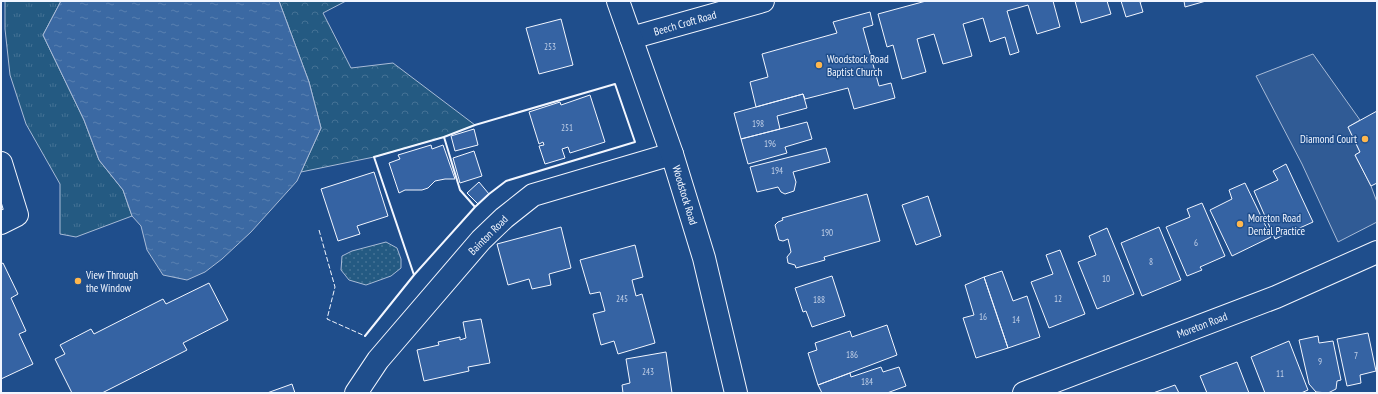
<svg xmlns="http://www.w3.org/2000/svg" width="1378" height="394" font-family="'PT Sans Narrow',sans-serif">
  <defs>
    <pattern id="grass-dots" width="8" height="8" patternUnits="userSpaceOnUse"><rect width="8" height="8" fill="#245a82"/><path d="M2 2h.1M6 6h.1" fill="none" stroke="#447295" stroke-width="1.8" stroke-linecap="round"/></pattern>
    <pattern id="forest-crowns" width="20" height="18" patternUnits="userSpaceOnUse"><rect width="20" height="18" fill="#245a82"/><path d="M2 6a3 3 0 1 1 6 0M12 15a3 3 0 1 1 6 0" fill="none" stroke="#447295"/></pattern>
    <pattern id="park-tufts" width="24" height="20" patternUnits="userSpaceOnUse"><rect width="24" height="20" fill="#245a82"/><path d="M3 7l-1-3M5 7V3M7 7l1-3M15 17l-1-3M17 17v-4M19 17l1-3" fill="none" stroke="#447295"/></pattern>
    <pattern id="water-ripples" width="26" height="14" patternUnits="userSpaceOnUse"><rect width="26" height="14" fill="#3b69a3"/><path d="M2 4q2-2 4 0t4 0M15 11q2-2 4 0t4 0" fill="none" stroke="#587fb1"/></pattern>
  </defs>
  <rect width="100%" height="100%" fill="#1f4e8c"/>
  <path fill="url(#grass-dots)" stroke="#a8bbd7" d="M386 242 397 248 401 259V268L391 276 366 285 349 280 341 270 342 256 352 251Z"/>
  <path fill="url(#forest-crowns)" stroke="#a8bbd7" d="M279 1H346L323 13 351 68 393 63 475 125 444 137 374 157 301 172 321 128 309 82Z"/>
  <path fill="url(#park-tufts)" stroke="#a8bbd7" d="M5 1H61L43 35 84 120 99 160 123 190 132 216 76 237 60 234V184L26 124 10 75 5 29Z"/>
  <path fill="#305b95" stroke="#a8bbd7" d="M1313 54 1360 120 1348 127 1360 152 1355 155 1371 186 1377 202V222L1338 242 1302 164 1256 76Z"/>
  <path fill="url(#water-ripples)" stroke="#a8bbd7" d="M61 1H279L309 82 321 128 297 181 251 232 222 259 205 272 187 280 163 275 147 250 141 226 132 216 123 190 99 160 84 120 43 35Z"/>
  <path fill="#3563a3" stroke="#f2f6ff" d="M926 1H1053L1060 27 1037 34 1028 5 1007 11 1019 52 1010 55 1005 37 990 42 983 18 963 24 972 56 943 64 934 34 917 39 926 72 902 79 893 45 887 47 878 14Z
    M1075 1H1107L1111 14 1081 23Z
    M1121 1H1145L1140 2 1143 12 1126 17Z
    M1184 1H1206L1185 7Z
    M870 12 873 25 863 28 879 86 891 83 895 98 854 109 848 88 805 99 803 94 756 107 750 82 768 77 762 54 837 33 833 22Z
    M561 19 573 65 539 74 526 28Z
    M803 94 807 108 777 116 780 129 741 139 734 113Z
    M590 95 605 142 570 153 568 147 562 149 565 158 545 164 539 146 544 145 543 142 539 144 529 112 560 102 561 105Z
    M1377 111V183L1371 186 1355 155 1360 152 1348 127Z
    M807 122 812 139 785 147 787 153 748 164 741 139Z
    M474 129 478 145 455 151 451 136Z
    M431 145 432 149 443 145 455 179H445L435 181 428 188 422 190H405L399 193 389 163 400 159 398 155Z
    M826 148 830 162 793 172 796 182 794 191 785 194 781 192 778 187 757 192 750 167Z
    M474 151 482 176 460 183 453 158Z
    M1286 164 1313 222 1275 239 1254 191 1278 180 1273 171Z
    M374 172 388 216 357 226 360 234 338 241 321 189Z
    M479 182 489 194 478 204 467 193Z
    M1245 183 1271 237 1232 256 1210 210 1232 199 1229 190Z
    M867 194 880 241 824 257 825 260 796 268 795 265 788 263 787 257 791 252 788 239 783 241 779 240 775 225 778 222 783 220 782 218Z
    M928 196 941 236 916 245 902 205Z
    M1202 203 1225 256 1200 267 1202 270 1187 276 1166 227 1190 217 1187 209Z
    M561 227 571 268 549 274 551 285 532 289 529 279 508 285 497 244Z
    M1159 227 1181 280 1142 296 1121 243Z
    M1107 228 1134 294 1097 309 1078 262 1096 255 1089 236Z
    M635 245 643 277 632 280 636 296 642 294 655 343 618 354 614 341 601 345 593 314 605 311 600 292 590 294 580 260Z
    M1060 250 1085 314 1049 328 1031 282 1053 274 1046 255Z
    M3 263 18 294 11 298 26 331 19 334 33 364 1 379V264Z
    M1002 271 1013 301 1027 296 1040 337 1008 348 984 277Z
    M832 276 845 316 812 327 806 311 803 312 795 288Z
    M984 277 1008 348 976 358 963 318 974 315 965 285Z
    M209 283 228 320 183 343 187 350 102 393H72L55 359 65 354 60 345 91 329 94 334 163 299 166 304Z
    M481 319 490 363 468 367 469 371 424 381 417 350 439 345 438 342 460 337V340L466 338 463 322Z
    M887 325 897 355 818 385 808 353 817 350 815 343 850 331 852 337Z
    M1368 333 1376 371 1360 375 1361 383 1347 386 1337 339Z
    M1318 336 1319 343 1333 341 1341 380 1337 381 1336 389 1328 393 1316 392 1309 384 1299 340Z
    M1289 341 1308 390 1301 393H1265L1251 357Z
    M666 352 672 393H623L622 385 630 383 626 359Z
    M1237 362 1249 393H1207L1200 376Z
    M881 367 883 372 899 367 906 386 887 393H822L818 385 850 373 851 377Z
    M292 384 295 393H267Z
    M1175 385 1179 393H1153Z"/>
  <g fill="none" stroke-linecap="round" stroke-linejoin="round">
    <defs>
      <path id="street" d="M631 38 763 1
        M1 163 17 215 1 223
        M356 393 378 360 481 240 504 218 533 195 672 154"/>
      <path id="secondary" d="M1024 393 1276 297 1377 252"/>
      <path id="primary" d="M618 1 672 154 693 222 704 258 736 393"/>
    </defs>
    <use href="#street" stroke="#f2f6ff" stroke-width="24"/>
    <use href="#secondary" stroke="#f2f6ff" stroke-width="24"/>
    <use href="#primary" stroke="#f2f6ff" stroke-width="24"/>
    <use href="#street" stroke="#1f4e8c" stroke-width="22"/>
    <use href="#secondary" stroke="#1f4e8c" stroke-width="22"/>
    <use href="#primary" stroke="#1f4e8c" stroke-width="22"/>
    <path stroke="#f2f6ff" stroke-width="1" stroke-dasharray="5 2" stroke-linecap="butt" d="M319 230 335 287 327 319 365 336"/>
    <path stroke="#f2f6ff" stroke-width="2" d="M615 84 635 142 506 181 489 194 475 207 460 190 444 137 475 125Z
      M444 137 460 190 475 207 414 275 374 157Z
      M365 336 414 275"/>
  </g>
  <g fill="#ffb74d" stroke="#1f4e8c" stroke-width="1.5">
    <circle cx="819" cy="65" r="4"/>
    <circle cx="1365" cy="139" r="4"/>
    <circle cx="1240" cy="224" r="4"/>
    <circle cx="78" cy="281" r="4"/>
  </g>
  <g text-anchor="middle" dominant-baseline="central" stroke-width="3" stroke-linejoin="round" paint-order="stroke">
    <g font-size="9" fill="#c3d1e8">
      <text x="550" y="46">253</text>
      <text x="758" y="123">198</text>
      <text x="567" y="127">251</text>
      <text x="770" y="143">196</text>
      <text x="777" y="170">194</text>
      <text x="827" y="232">190</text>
      <text x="1196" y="242">6</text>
      <text x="1151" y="261">8</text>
      <text x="1106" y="278">10</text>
      <text x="622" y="298">245</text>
      <text x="1058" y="298">12</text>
      <text x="819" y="299">188</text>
      <text x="983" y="316">16</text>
      <text x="1016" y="319">14</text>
      <text x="852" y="354">186</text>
      <text x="1356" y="355">7</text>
      <text x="1320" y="361">9</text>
      <text x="648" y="371">243</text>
      <text x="1280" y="373">11</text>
      <text x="867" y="381">184</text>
    </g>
    <g font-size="11" fill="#f2f6ff" stroke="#1f4e8c">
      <text transform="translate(685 23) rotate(-16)">Beech Croft Road</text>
      <text transform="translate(685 195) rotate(73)">Woodstock Road</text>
      <text transform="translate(488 235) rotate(-45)">Bainton Road</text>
      <text transform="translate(1202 325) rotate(-21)">Moreton Road</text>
    </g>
    <g font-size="11" fill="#f2f6ff" stroke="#1f4e8c" text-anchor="start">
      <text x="827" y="59">Woodstock Road<tspan x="827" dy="13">Baptist Church</tspan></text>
      <text x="1357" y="139" text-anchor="end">Diamond Court</text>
      <text x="1248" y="218">Moreton Road<tspan x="1248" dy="13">Dental Practice</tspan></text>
      <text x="86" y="275">View Through<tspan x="86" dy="13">the Window</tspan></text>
    </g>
  </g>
  <rect width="1378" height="394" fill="none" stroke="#f2f6ff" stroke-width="4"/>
</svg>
